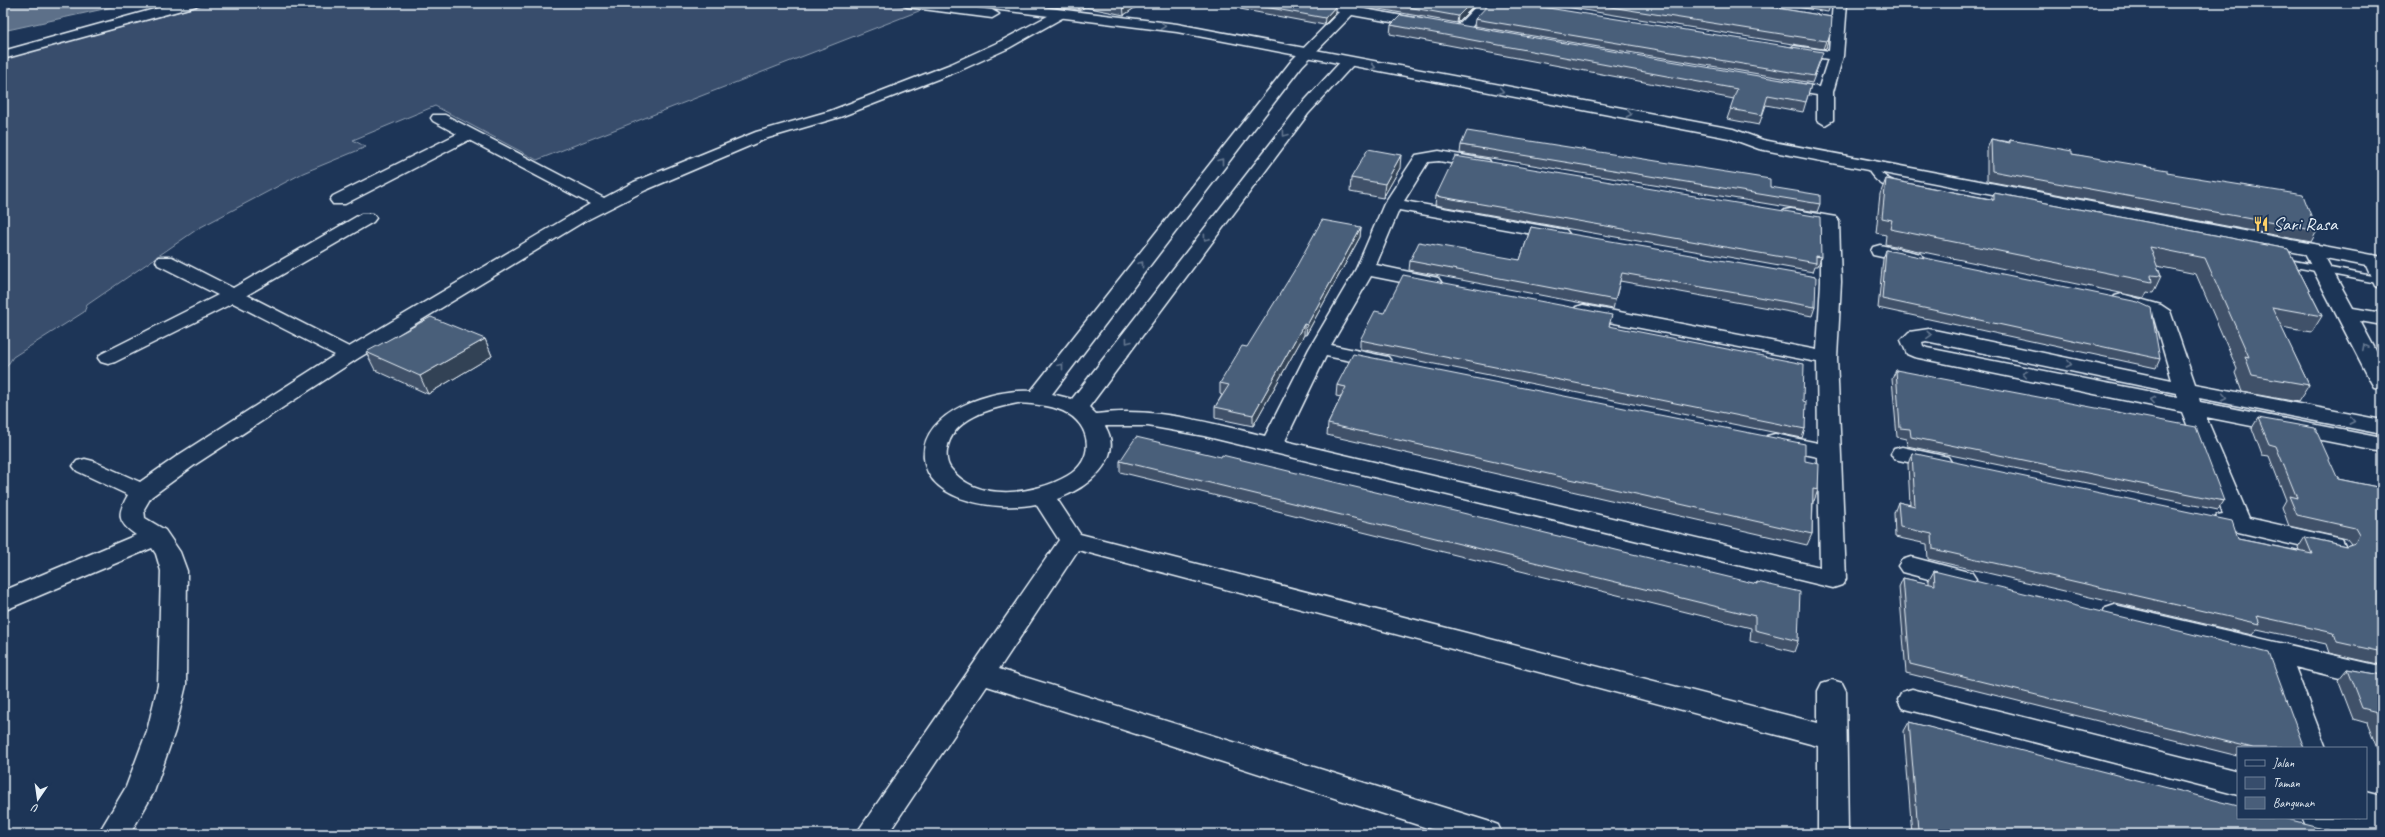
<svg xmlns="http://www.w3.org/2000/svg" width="2385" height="837" font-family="Caveat,sans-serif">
  <rect width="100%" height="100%" fill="#1d3557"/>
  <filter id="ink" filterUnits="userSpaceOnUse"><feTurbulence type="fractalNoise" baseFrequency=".025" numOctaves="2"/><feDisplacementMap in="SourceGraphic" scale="8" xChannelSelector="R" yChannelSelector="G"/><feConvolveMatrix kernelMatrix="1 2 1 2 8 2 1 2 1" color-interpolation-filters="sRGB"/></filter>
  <g filter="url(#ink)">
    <path fill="#374d6c" stroke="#909fb2" d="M211 3H876L924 9 537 160 435 106 353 140 366 147 303 173 199 228 87 305 84 312 13 357 3 372V59Z"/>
    <path fill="#5d7089" stroke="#95a4b5" d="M3 3H131L3 31Z"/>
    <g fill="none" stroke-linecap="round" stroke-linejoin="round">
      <defs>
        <path id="lane" d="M1872 164 1875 165C1883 177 1890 181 1905 185V189C1890 193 1872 180 1867 167Z
          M2279 258 2382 278V284L2275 263 2273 261Z"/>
        <path id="street" d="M1302 3H1331L1346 6 1349 3H1363L1359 8 1425 20 1432 24 1425 28 1352 15 1302 66 1052 394 1072 399 1298 108 1343 59H1353L1355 62 1353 65 1308 114 1089 407 1096 414C1153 406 1210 423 1265 436L1309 349 1356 269 1384 204 1416 155 1439 151 1483 159 1489 160 1491 164 1489 168 1483 169 1439 161 1428 162 1404 201 1560 229 1566 230 1569 234 1566 238 1560 239 1399 210 1376 265 1438 278 1441 282 1438 286 1431 288 1371 276 1331 345 1388 357 1391 361 1388 365 1381 367 1326 356 1285 441 1820 567 1818 457 1767 446 1764 441 1767 436 1775 434 1818 443 1817 362 1583 317 1576 315 1573 311 1576 307 1583 305 1817 350 1821 282V225L1785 218 1782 214 1785 210 1791 209 1830 216 1836 217 1839 221 1841 282 1837 358 1846 579 1842 585 1833 588 1204 436 1148 426H1105C1126 460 1085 489 1057 499L1080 534 1818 723V691L1822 683 1832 680 1842 683 1846 691 1848 834H1818V746L1078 550 999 669 1487 821 1498 825 1502 834H1446L987 686 888 834H856L1059 540 1036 504C1003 511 928 504 924 458 920 411 995 388 1031 391L1292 60 1339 12 1304 6ZM1018 403C1033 404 1049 405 1063 411 1092 424 1096 460 1067 476 1036 494 978 503 952 470 947 465 946 457 947 450 952 418 991 408 1018 403Z
          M1479 3H1493L1466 33H1456L1454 30 1456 27Z
          M1833 3H1847L1843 56 1833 92V120L1825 125 1817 120V95L1780 89 1773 85 1780 81 1819 87 1828 59 1794 54 1787 50 1794 46 1829 51Z
          M1059 10 1064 11 1066 14 1064 17 1009 48 961 70 840 117 768 138 646 190 583 222 357 359 196 464 151 497 144 509 145 518 165 530 180 552 187 571 186 685 175 731 154 792 130 834H98L126 787 147 731 158 685 161 571 156 554 152 548 3 611V591L136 535C117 522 117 514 128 495L77 471 73 466 77 461 85 459 93 461 140 482 180 454 335 355 233 303 115 362 108 364 101 362 98 358 101 354 218 295 158 265 156 261 158 257H172L233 288 361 214H373L376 218 373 222 247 295 349 347 590 204 469 140 345 204H333L330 200 333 196 457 134 433 121 431 118 433 115H445L604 198 634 182 756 132 830 111 951 64 999 42Z
          M2312 244 2319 246 2321 250 2353 308 2382 313V325L2360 321 2382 362V388L2374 387 2371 382 2303 250 2305 246Z
          M1880 245 1921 254 1923 258 1921 262 1914 264 1873 255 1871 251 1873 247Z
          M2373 255 2380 257 2382 261V288L2375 286 2364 261 2366 257Z
          M2122 294 2161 305 2170 311 2195 384 2382 420V434L2199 398 2200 402 2382 438V452L2206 417 2249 518 2342 539 2345 545 2342 551 2333 554 2217 527 2214 521 2217 515 2223 514 2182 412 1914 357 1907 354 1901 340 1909 332 1929 329 2172 380 2154 318 2147 313 2115 304 2112 300 2115 296ZM1926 341 2176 393 2177 397 1927 348 1923 346 1922 342Z
          M1902 447 1948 457 1951 462 1948 467 1940 469 1894 459 1891 454 1894 449Z
          M1911 557 1972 573 1976 579 1972 585 1963 588 1902 572 1898 566 1902 560Z
          M2115 605 2376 665 2382 667V685L2376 687 2295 667 2326 748H2296L2265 660 2106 622 2102 615 2106 608Z
          M1912 689 2238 771V795L1902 708 1898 700 1902 692Z
          M2366 792 2382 796V834H2316L2306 827 2302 818H2366Z"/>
        <path id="secondary" d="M176 3H198L196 6 3 59V51Z
          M900 3H938L992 10 999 14 992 18 907 7Z
          M969 3H1008L1177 24 1733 129 1763 140 2382 257V269L1759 149 1729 138 1177 32 976 7Z"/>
      </defs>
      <use href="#lane" stroke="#e8f1f8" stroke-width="3"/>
      <use href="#street" stroke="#e8f1f8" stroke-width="3"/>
      <use href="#secondary" stroke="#e8f1f8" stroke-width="3"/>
      <use href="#lane" fill="#1d3557" fill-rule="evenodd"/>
      <use href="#street" fill="#1d3557" fill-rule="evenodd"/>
      <use href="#secondary" fill="#1d3557" fill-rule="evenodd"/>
    </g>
    <path fill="#3f5169" stroke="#e8f1f8" d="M1017 3H1142L1124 15 1085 7 1079 10Z
      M1240 3H1318L1336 13 1324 25 1240 9Z
      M1363 3H1477L1457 23 1363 6Z
      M1541 3H1746L1832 17 1826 48 1823 49Z
      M1771 3H1831L1828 12Z
      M1475 19 1821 59 1812 83 1474 26Z
      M1391 25 1811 85 1803 112 1766 105 1759 125 1727 119 1734 99 1390 34Z
      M1991 139 2009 142 2010 140 2072 154 2167 173 2317 231 2311 242 1987 181V149Z
      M1461 145 1770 187 1820 204 1817 212 1460 153Z
      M1400 168 1383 198 1350 192 1351 178Z
      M1886 179 1991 199 1994 193 2288 249 2322 316 2312 332 2281 327 2309 385 2298 402 2242 392 2235 373 2237 369 2196 274 2157 266 2161 276 2153 293 2147 292 2144 298 1885 244 1886 235 1876 233 1880 194Z
      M1436 196 1821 257 1818 266H1815L1813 272 1435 205Z
      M1361 227 1360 237 1306 335H1304L1253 426 1215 418V407L1222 395 1220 394V383Z
      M1531 227 1815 307 1812 316 1620 281 1613 309 1409 270 1410 261 1520 260Z
      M1886 250 2160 359 2156 368 1878 308 1883 259Z
      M1384 313 1609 326 1803 401 1805 429 1802 438 1360 349V340Z
      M485 339 492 356 428 394 375 370 366 352Z
      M1896 370 2224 501 2218 510 1907 446 1906 439 1897 437 1892 379Z
      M1337 385 1805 461 1818 490 1814 501H1813L1812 534 1807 545 1327 435 1328 424 1341 397 1336 396Z
      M2258 418 2338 479 2382 488V665L2329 653 2326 644 2257 629 2252 635 1928 559 1927 544 1895 537 1894 513 1898 502 1910 505 1908 464 1912 453 2238 539 2299 551 2298 548 2305 537 2346 546 2351 544 2347 539 2289 526 2282 507 2286 500 2269 456 2262 455 2252 428Z
      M1120 461 1756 584 1757 582 1798 641 1794 652 1750 641 1751 628 1120 472Z
      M1934 571 2304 748H2238V756L1906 673 1899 587 1903 578 1929 584V580Z
      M2347 669 2382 675V757L2380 756 2367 723 2353 719 2338 680Z
      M1909 722 2329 834H1912L1904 731Z"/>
    <path fill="#334255" stroke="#e8f1f8" d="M1078 3H1085V7L1079 10Z
      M1125 3H1142L1124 15 1123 4Z
      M1471 3H1477L1457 23 1458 16Z
      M1336 6V13L1324 25 1325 18Z
      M1826 41H1828L1826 48 1823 49Z
      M1401 155 1400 168 1383 198 1385 184Z
      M1361 227 1360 237 1306 335 1307 325Z
      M1304 324V335L1253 426V415Z
      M485 339 492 356 428 394 420 376Z"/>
    <path fill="#495e7a" stroke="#e8f1f8" d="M1243 3H1318L1336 6 1325 18Z
      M1385 3H1471L1458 16Z
      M1490 3H1517L1823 52 1814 76 1475 19Z
      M1585 3H1746L1832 17 1831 31 1828 41H1826Z
      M1817 3H1831L1830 5Z
      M1401 15 1811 85 1806 102 1768 95 1762 115 1730 109 1737 89 1391 25Z
      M1467 131 1770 179V187L1820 195V204L1461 145Z
      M1991 139 2010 143V140L2072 151V154L2167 170V173L2303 195 2317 231 1992 171Z
      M1368 149 1401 155 1385 184 1351 178Z
      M1455 156 1820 217 1821 257 1816 256V263L1436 196Z
      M1886 179 1994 200V193L2288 249 2322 316 2272 307 2309 385 2252 375 2245 356 2249 357 2205 258 2150 247 2161 276 2151 275 2152 282 1890 229 1892 220 1882 218Z
      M1322 220 1361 227 1307 325 1304 324 1253 415 1215 407 1229 385 1220 383 1242 346 1247 347 1294 271Z
      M1531 227 1816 277 1815 307 1622 273 1615 300 1410 261 1419 242 1520 260Z
      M1886 250 2138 302 2151 308 2160 359 1882 299Z
      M1403 275 1612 315 1609 326 1804 364 1803 401 1806 402 1805 429 1360 340 1375 311 1384 313Z
      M431 317 485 339 420 376 366 352Z
      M1353 354 1805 444V461L1819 464 1818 490 1813 489 1812 534 1328 424 1346 387 1337 385Z
      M1896 370 2196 427 2224 501 1911 437 1910 429 1900 428Z
      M2258 418 2315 428 2338 479 2382 488V652L2337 642 2334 633 2257 616 2260 624 1933 549 1932 534 1900 527 1898 502 1915 506 1912 453 2232 521 2238 539 2312 554 2305 537 2346 546 2355 543 2359 535 2355 528 2297 515 2289 496 2297 498 2276 446 2269 444Z
      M1136 437 1221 457 1222 455 1757 584V582L1800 592 1798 641 1755 630V616L1120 461Z
      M1934 571 2269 653 2304 748H2253L1910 664 1903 578 1935 585Z
      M2347 669 2382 675V726L2377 712 2362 708Z
      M1909 722 2238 806V818H2283L2327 829 2329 834H1932L1918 830Z"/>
    <defs><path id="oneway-chevron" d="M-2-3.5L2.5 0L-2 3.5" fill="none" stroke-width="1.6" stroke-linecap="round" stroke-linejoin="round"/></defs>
    <g stroke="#64778f">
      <use href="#oneway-chevron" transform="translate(1163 26) rotate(8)"/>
      <use href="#oneway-chevron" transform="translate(1373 67) rotate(11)"/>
      <use href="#oneway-chevron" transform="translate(1501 91) rotate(11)"/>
      <use href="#oneway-chevron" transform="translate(1629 114) rotate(11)"/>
      <use href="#oneway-chevron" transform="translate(1285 134) rotate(127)"/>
      <use href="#oneway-chevron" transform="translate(1221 161) rotate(-52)"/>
      <use href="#oneway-chevron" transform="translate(1206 238) rotate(127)"/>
      <use href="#oneway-chevron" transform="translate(1141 264) rotate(-52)"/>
      <use href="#oneway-chevron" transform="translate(1929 335) rotate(3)"/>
      <use href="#oneway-chevron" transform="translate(1128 341) rotate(127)"/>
      <use href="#oneway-chevron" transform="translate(2365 347) rotate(-117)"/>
      <use href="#oneway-chevron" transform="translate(2069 364) rotate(12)"/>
      <use href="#oneway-chevron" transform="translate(1061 366) rotate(-52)"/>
      <use href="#oneway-chevron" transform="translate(2025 374) rotate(-169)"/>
      <use href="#oneway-chevron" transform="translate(2224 397) rotate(11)"/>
      <use href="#oneway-chevron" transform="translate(2153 400) rotate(-169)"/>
      <use href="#oneway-chevron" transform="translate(2352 421) rotate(11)"/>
    </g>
  </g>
  <defs>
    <symbol id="restaurant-bare" viewBox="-9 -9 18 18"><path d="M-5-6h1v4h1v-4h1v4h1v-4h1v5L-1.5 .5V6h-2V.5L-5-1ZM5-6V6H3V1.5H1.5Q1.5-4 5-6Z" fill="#ffd166" stroke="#1d3557" stroke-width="2.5" paint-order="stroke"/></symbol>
  </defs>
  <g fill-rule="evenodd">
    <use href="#restaurant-bare" x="2250" y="213" width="22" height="22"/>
  </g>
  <g text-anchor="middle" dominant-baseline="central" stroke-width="3.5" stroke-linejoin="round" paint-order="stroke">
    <g font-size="19" fill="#e8f1f8" stroke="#1d3557" text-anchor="start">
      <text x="2273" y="224">Sari Rasa</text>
    </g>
  </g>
  <rect width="2385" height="837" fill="none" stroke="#1d3557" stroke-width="16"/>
  <rect x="8" y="8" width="2369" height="821" fill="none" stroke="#e8f1f8" stroke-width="1.5" filter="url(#ink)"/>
  <rect x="2237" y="747" width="130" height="72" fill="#1d3557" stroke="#6e8097"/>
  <rect x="2245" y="760" width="20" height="6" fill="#1d3557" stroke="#6e8097"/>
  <text x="2273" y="767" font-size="12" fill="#e8f1f8">Jalan</text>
  <rect x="2245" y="777" width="20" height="12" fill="#374d6c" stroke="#6e8097"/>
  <text x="2273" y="787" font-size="12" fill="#e8f1f8">Taman</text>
  <rect x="2245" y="797" width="20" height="12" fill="#495e7a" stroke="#6e8097"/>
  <text x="2273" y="807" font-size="12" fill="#e8f1f8">Bangunan</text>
  <g transform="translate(38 799) rotate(193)" stroke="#1d3557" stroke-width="3" paint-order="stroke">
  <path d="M0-3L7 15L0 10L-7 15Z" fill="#e8f1f8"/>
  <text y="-6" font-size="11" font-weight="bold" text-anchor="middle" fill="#e8f1f8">U</text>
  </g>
</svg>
